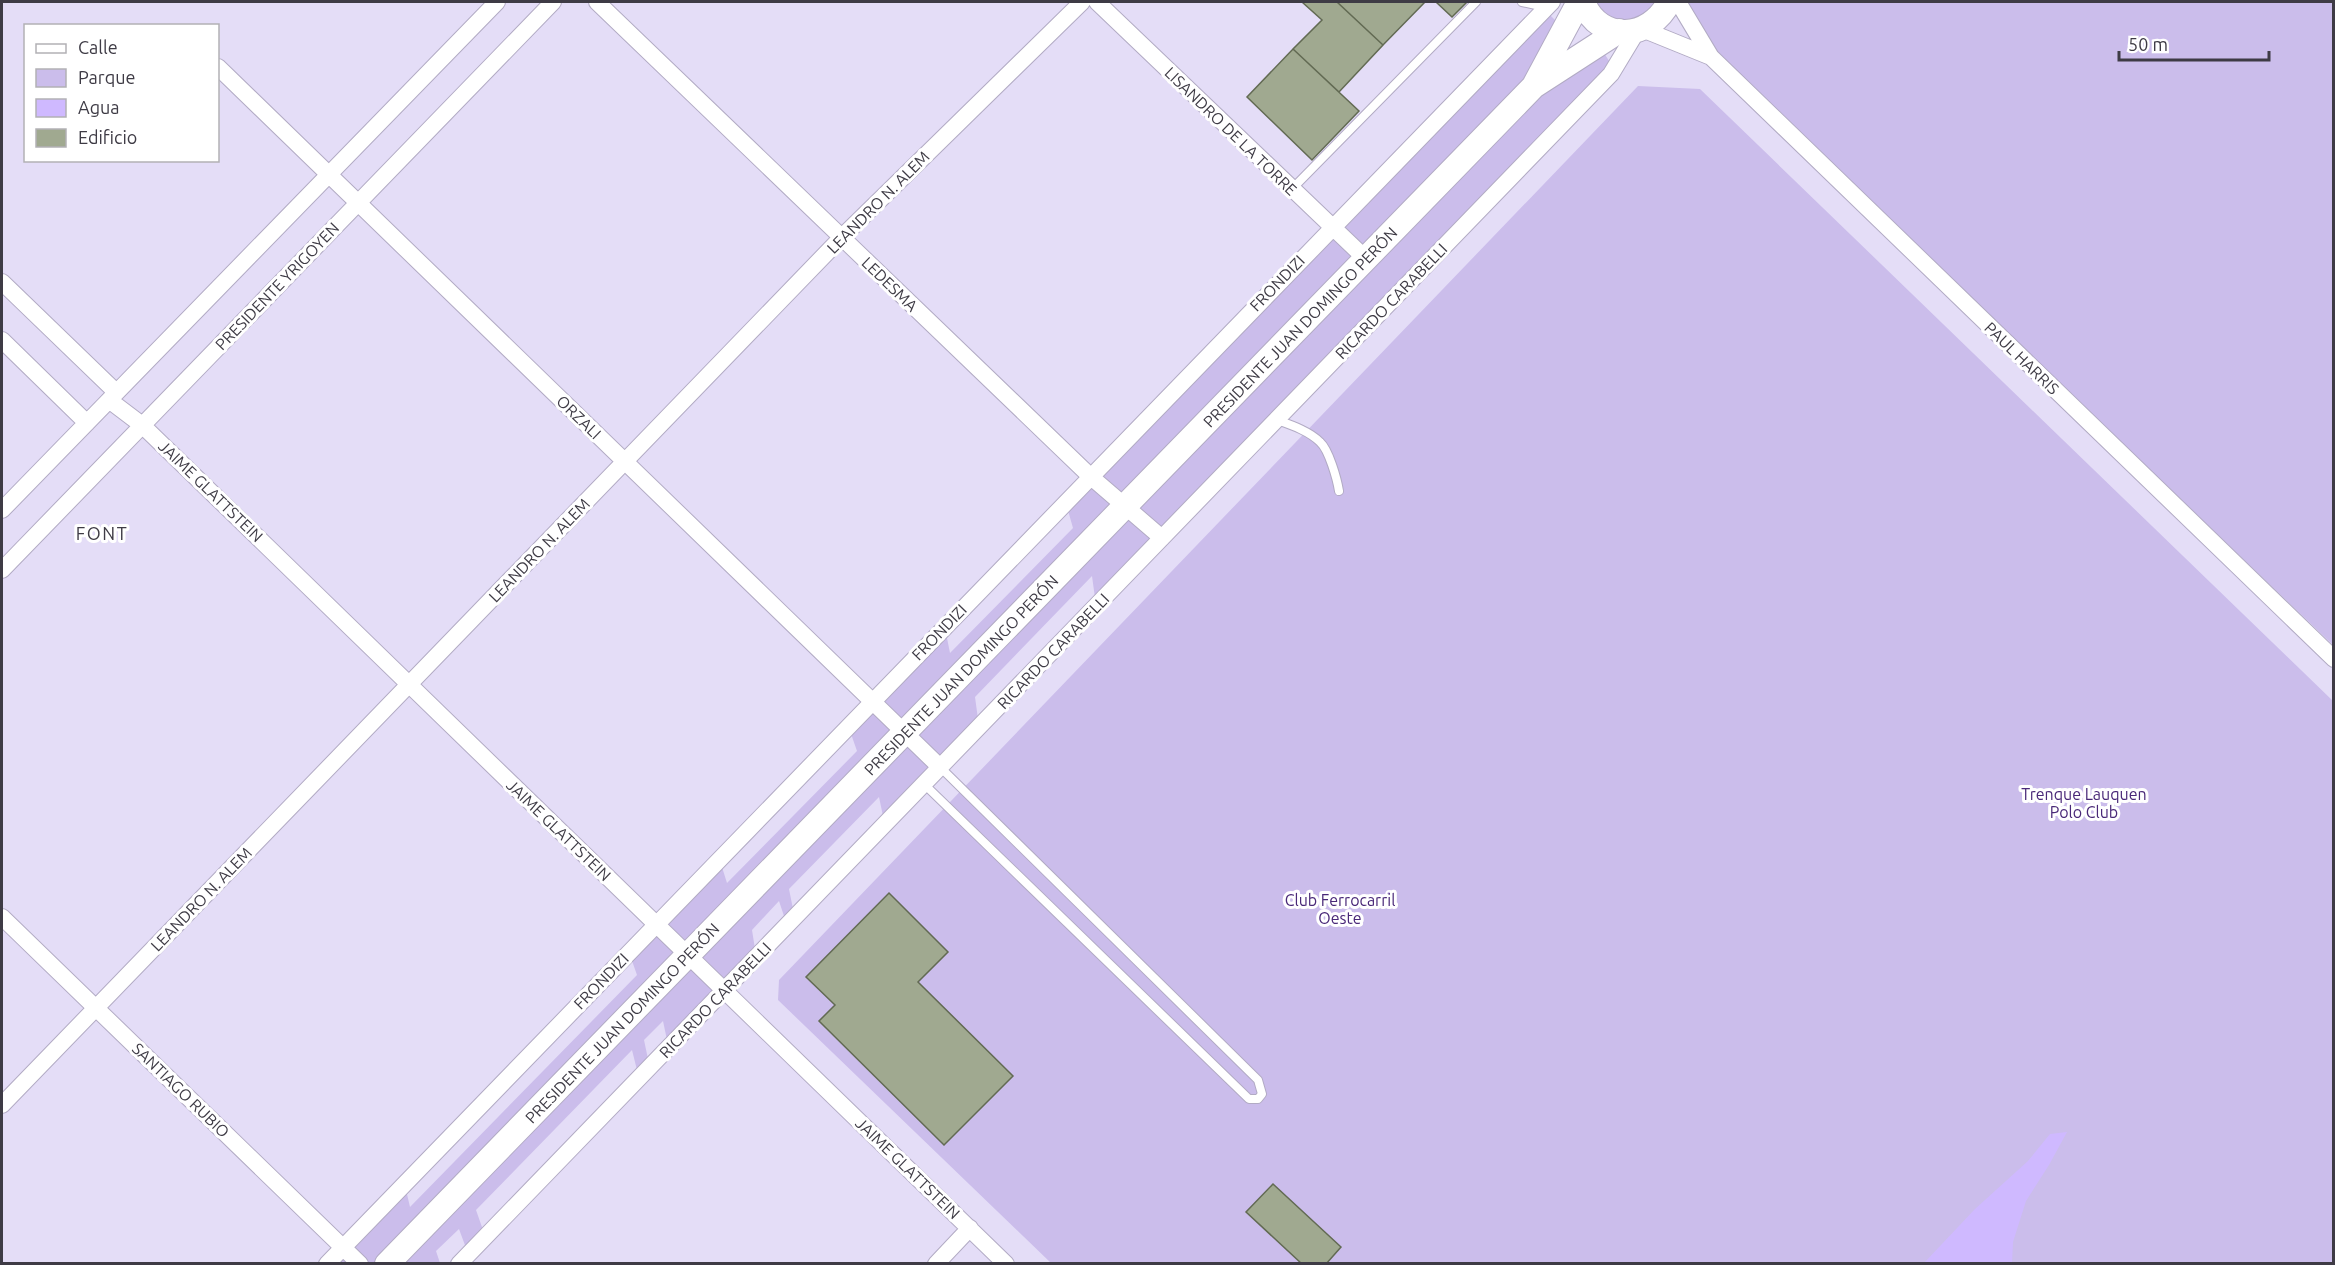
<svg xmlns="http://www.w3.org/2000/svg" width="2335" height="1265" font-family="Ubuntu,sans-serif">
  <rect width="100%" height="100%" fill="#e4ddf7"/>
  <path fill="#cbbdeb" d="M1593 2H1658L1639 21 1610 19Z
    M1686 2H2333V645L1712 50Z
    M1547 12 1557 22 1526 81 377 1263 334 1264 406 1190 410 1207 637 975 631 958 721 864 727 883 857 751 850 731 946 633 950 653 1073 528 1067 507Z
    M1604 53 1611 64 1095 598 1092 576 975 697 978 719 883 816 879 797 789 889 793 909 785 919 779 901 752 930 755 949 667 1040 663 1021 644 1040 648 1059 637 1070 632 1050 476 1210 483 1230 466 1248 459 1229 436 1251 440 1263 402 1264 1539 94Z
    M1638 86 1700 89 2333 701V1263H1051L778 1000 779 980Z"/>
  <path fill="#cfb9ff" d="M2067 1132 2049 1165 2026 1201 2013 1242 2012 1263H1924L1975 1209 2028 1161 2050 1134Z"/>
  <path fill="#a0a990" stroke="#626a53" stroke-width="1.5" d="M1302 2H1337L1383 45 1339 92 1293 49 1322 20Z
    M1337 2H1425L1383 45Z
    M1436 2H1467L1452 17Z
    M1293 49 1359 111 1312 160 1247 97Z
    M889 893 948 952 918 982 1013 1076 944 1145 819 1021 835 1005 806 977Z
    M1273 1184 1341 1247 1326 1264H1302L1246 1212Z"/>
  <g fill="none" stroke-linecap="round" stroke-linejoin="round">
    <defs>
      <path id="service" d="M1522 2 1545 7
        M1292 189 1476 2
        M1277 420C1291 425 1309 431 1320 442 1329 450 1337 479 1339 491
        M924 784 1249 1099H1258L1262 1094 1258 1080 940 767"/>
      <path id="minor" d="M597 2 1090 476 1162 538
        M1097 2 1366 259
        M1678 2 1711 57 2334 659
        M1642 29 1711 57
        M218 67 940 767
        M2 282 116 392
        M2 340 87 423
        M109 400 142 425 1006 1264
        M2 510 497 2
        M2 570 553 2
        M2 917 360 1264
        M2 1105 842 237 1082 2
        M327 1264 1552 2
        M459 1264 1611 74 1637 31
        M936 1264 970 1228"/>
      <path id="secondary" d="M1583 2C1600 44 1650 40 1669 2
        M1535 84 1579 2
        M387 1264 1534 86 1619 31"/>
    </defs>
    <use href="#service" stroke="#b2abc4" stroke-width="10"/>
    <use href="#minor" stroke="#b2abc4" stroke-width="18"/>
    <use href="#secondary" stroke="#b2abc4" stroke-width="26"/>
    <use href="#service" stroke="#fff" stroke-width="8"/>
    <use href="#minor" stroke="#fff" stroke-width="16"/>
    <use href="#secondary" stroke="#fff" stroke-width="24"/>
  </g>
  <g text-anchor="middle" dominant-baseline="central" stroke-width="6" stroke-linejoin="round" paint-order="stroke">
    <g font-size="16" fill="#3e3b45" stroke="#fff">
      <text transform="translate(1231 131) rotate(44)">LISANDRO DE LA TORRE</text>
      <text transform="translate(878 202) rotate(-45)">LEANDRO N. ALEM</text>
      <text transform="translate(1277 283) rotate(-46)">FRONDIZI</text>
      <text transform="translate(890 284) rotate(44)">LEDESMA</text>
      <text transform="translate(277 286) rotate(-46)">PRESIDENTE YRIGOYEN</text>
      <text transform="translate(1391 301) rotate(-46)">RICARDO CARABELLI</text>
      <text transform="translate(1300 327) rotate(-46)">PRESIDENTE JUAN DOMINGO PERÓN</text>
      <text transform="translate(2022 358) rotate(44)">PAUL HARRIS</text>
      <text transform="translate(579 417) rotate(44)">ORZALI</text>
      <text transform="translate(211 491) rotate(44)">JAIME GLATTSTEIN</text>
      <text transform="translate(539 550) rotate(-46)">LEANDRO N. ALEM</text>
      <text transform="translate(939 632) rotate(-46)">FRONDIZI</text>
      <text transform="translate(1053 651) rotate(-46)">RICARDO CARABELLI</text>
      <text transform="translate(961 675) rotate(-46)">PRESIDENTE JUAN DOMINGO PERÓN</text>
      <text transform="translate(559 830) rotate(44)">JAIME GLATTSTEIN</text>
      <text transform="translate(201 899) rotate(-46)">LEANDRO N. ALEM</text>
      <text transform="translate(601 981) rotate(-46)">FRONDIZI</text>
      <text transform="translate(715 1000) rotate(-46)">RICARDO CARABELLI</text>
      <text transform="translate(622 1023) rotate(-46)">PRESIDENTE JUAN DOMINGO PERÓN</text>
      <text transform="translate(181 1090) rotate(44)">SANTIAGO RUBIO</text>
      <text transform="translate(908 1168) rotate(44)">JAIME GLATTSTEIN</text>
    </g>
    <g font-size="16" fill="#492878" stroke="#fff">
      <text x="2084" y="794">Trenque Lauquen<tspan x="2084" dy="18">Polo Club</tspan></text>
      <text x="1340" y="900">Club Ferrocarril<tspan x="1340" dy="18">Oeste</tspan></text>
    </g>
    <g font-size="18" letter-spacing="1.5" fill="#3e3b45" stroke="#fff">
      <text x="102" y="533">FONT</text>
    </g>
  </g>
  <rect width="2335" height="1265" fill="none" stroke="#3e3b45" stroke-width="6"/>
  <rect x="24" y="24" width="195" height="138" fill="#ffffff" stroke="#b2b1b5" stroke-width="1.5"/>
  <rect x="36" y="44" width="30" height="9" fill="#ffffff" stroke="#b2b1b5" stroke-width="1.5"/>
  <text x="78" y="54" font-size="18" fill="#3e3b45">Calle</text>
  <rect x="36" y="69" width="30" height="18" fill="#cbbdeb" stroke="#b2b1b5" stroke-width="1.5"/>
  <text x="78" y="84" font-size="18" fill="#3e3b45">Parque</text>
  <rect x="36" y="99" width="30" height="18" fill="#cfb9ff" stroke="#b2b1b5" stroke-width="1.5"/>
  <text x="78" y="114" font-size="18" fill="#3e3b45">Agua</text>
  <rect x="36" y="129" width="30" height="18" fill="#a0a990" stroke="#b2b1b5" stroke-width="1.5"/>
  <text x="78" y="144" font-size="18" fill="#3e3b45">Edificio</text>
  <path d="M2119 51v9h150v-9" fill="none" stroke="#3e3b45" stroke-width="3"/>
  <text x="2128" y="51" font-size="18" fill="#3e3b45" stroke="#ffffff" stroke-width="4.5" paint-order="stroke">50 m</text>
</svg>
